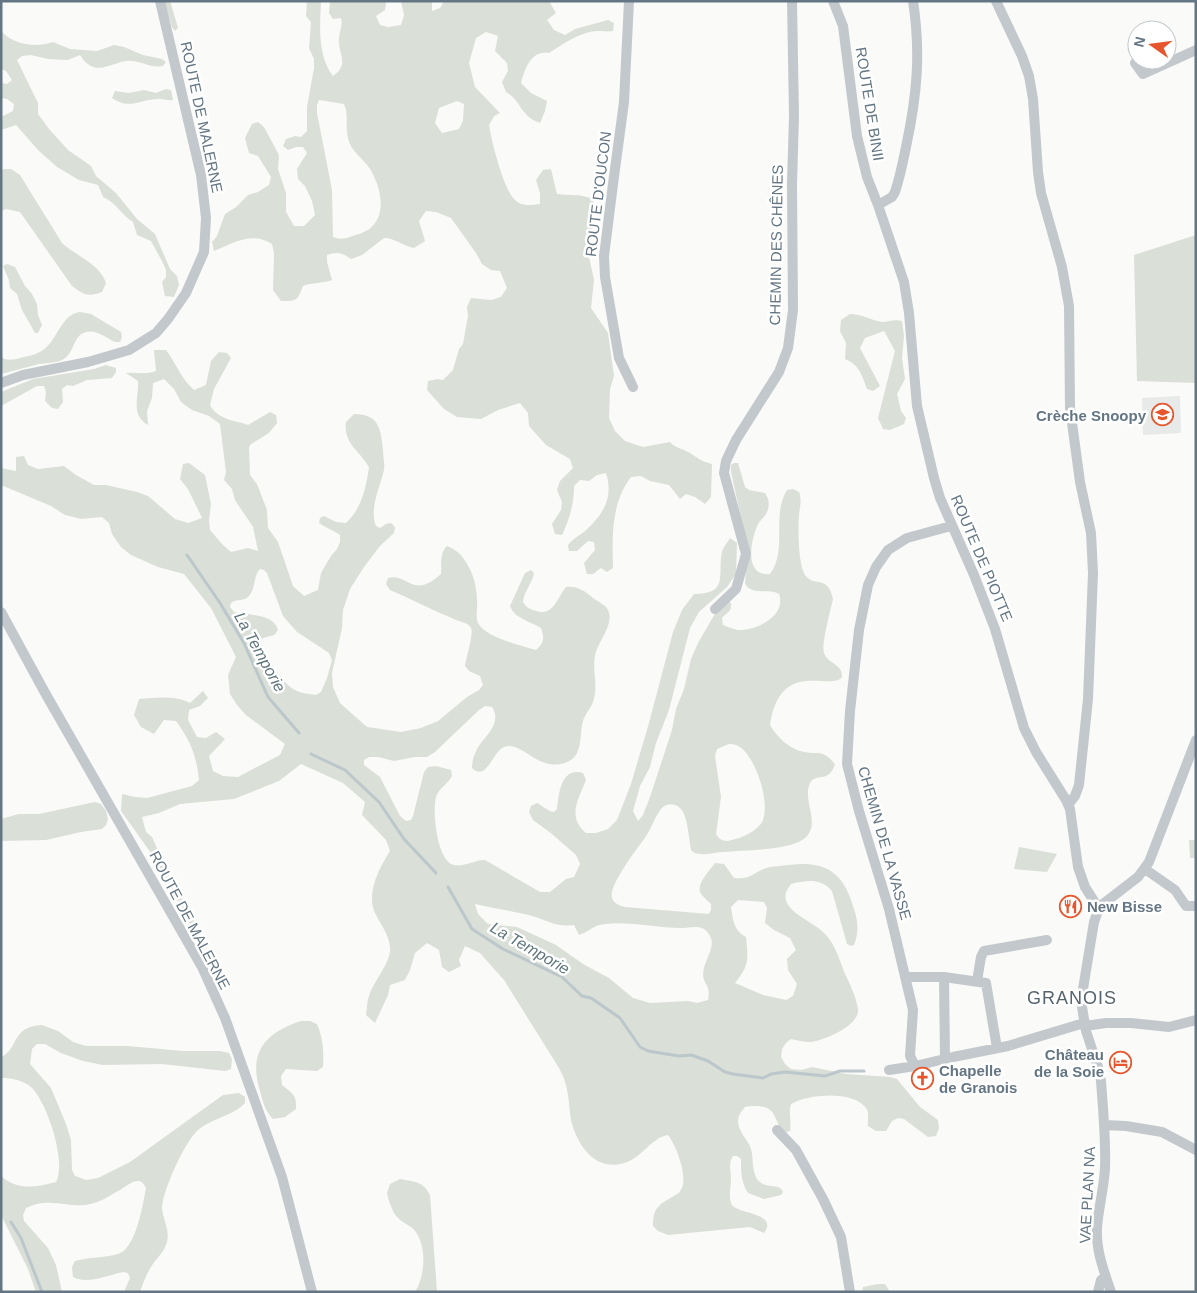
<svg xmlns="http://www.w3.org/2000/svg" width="1197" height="1293" font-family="Helvetica,sans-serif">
  <rect width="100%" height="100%" fill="#fafaf8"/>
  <path fill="#e8e9e9" d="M1180 396 1181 433 1143 435 1142 398Z"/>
  <path fill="#dadfd7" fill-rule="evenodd" d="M164 1H170L178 28 175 31 172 27Z
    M307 1H321C320 26 317 55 333 76 351 63 337 54 339 37 340 29 343 25 341 18L333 19 329 13 330 1H385L386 3 385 10 376 16 380 25 388 27 401 25 404 15 401 1H432V11L440 8 444 1H549L556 13 547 20 554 30 565 35 575 29 608 20 614 23 613 31C607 32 603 31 597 31 580 32 563 44 549 53 531 50 525 68 521 83L531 93 547 101 545 111 540 123C519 115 522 101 506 92L502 82 508 71 507 63 495 51 498 36 486 32 476 38 469 63 475 87 500 113 494 116 489 125C492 143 503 187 514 199 521 207 531 205 540 204V193L536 180 543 170 551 169 557 194C571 196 581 193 594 200L589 257 594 280 591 308 608 333 614 376 610 389 609 418 615 431 625 441 643 447 670 442C675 448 681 448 688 452 697 457 702 462 712 464L711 497 705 504 695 497 686 494 680 499 669 485 650 481 641 476 631 477C611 503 612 537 613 568L607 572 601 568 593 574H587L584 563 595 550 594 542 588 541 577 551H569L568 545C573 539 578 536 584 532 603 515 614 498 606 473L597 475 589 481 580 480 574 486C574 504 570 518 562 535L555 534 552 524 561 510 562 502 557 490 560 481 573 468 570 459 546 445 529 426 528 413 520 403 498 410 481 419 457 417 444 409 427 390 428 381 438 379 443 380 453 370 459 349 463 344 468 316 467 307 471 298 491 300 501 297 507 288 500 271 491 270 482 264 476 253 451 218 436 212 426 211 419 221 425 241 414 248C403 246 395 238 384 238L362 255 351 259C343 253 337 251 327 255V262L332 280C321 284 313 282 303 286 297 301 297 301 281 301L273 290 274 253 272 244C253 231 233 243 214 251L212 242 217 236 225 214 236 207 248 195 258 192 269 185 271 177 258 156 249 153 245 138 252 124 258 122 264 127 279 155 278 169 286 193V212L294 226H304L315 215 312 201 305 186 298 179 297 169 307 153 303 147H296L288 150 283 146 286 139 295 136 301 137 307 131V107L314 68V59L309 48 311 22 306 16ZM319 100 344 104C349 115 345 126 348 138 351 152 363 158 370 169 383 190 389 225 359 234 348 237 343 241 333 237L332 190 317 113V105ZM457 101 464 104 463 121 459 129 442 133 435 123 439 108Z
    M1 31C14 45 35 48 53 42L70 49 97 51 114 45 124 47 143 55 162 59 166 62 163 66C151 68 143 62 132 61 114 59 96 81 80 55L68 60 48 59 31 55 22 56 17 60 38 103V114L49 129 68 150 91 166 96 176 116 193 137 219 155 234 170 269 177 276 179 285 174 297 165 296 162 282 166 277V270L163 263 151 241 137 235 133 222C121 215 116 202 103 197L98 185 79 180 57 167 38 150 16 125 1 130V117L13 111 14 104 7 99 1 98V83L7 84 12 80 6 71 1 69Z
    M166 89 171 90 173 100C166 101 162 98 157 99 138 100 130 110 112 98L115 91 129 93 144 90 156 93Z
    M4 169H11L20 175 62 243C76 256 100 264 106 283L102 292C88 297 84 295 72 286L20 212 6 209 1 211V171Z
    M1196 235V383L1137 381 1134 255Z
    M7 264 15 267 25 286 32 294 37 304 38 315 42 325 38 333H35L22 310 17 294 10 288 9 280 3 266Z
    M80 312 91 314 121 332 122 337 120 342H115C107 338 96 329 86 332 72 336 75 354 62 360 55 363 46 363 39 364 26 367 14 371 1 374V357C7 361 13 360 20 358 28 356 36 355 43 350 58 340 60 315 80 312Z
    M850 314C862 314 870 320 882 322 889 322 895 319 902 321L904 336 902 358 905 379 897 394 901 411 906 418 904 424 890 430 883 429 878 418 895 351 884 331 865 338 860 348 880 386 873 391 867 389C862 376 860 365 845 359L846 343 840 331 841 320Z
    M154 350H166C177 365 180 377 194 390L206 385 211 361 219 352 227 353 231 358 214 389 210 405C218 420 234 420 248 425L270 412 276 415 277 423 269 433 251 444 249 447 250 475 257 484 267 510 268 528 278 542 293 586 304 596 318 590 321 573 331 556 337 549 340 542V535C333 530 326 528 319 523L320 518 324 516 336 522 346 523C362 508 366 488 369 467 359 450 343 443 346 422L354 414C379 414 381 429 383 450 383 457 385 464 384 470 380 487 369 509 376 526L380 528 386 524 391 523 395 527 394 533 380 546 364 567 350 589 343 610 342 628 332 673 333 687 340 703 367 727 401 732 421 728 438 721 467 697 479 690 483 685 480 676 469 671 465 666C466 658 474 633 471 628 468 622 459 622 454 619 432 610 411 599 390 590L386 584 388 578C408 573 412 600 441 574 442 564 439 554 447 546 467 553 477 580 477 600 478 608 475 616 478 623 485 637 522 646 536 650 545 643 544 637 541 628 530 621 515 619 510 606L525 573 531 570 534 573C532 584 524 591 523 602 527 608 529 609 536 611 553 617 558 597 566 587 577 586 585 591 593 598 597 601 603 604 606 607 618 622 597 641 595 656 592 670 598 684 594 698 593 706 587 711 584 718 578 732 585 755 567 762 539 774 522 740 504 747 492 752 487 782 472 768 472 761 474 755 477 749 484 736 503 724 492 707L485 706 479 710 435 752 427 757H415L394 761 378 757H369L364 760V765L380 777 400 816 406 821 411 820 413 816 424 772 428 767 436 766 451 770 452 776C448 784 439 788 436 797 432 811 437 862 454 865 465 867 474 860 485 860L540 892H550L566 879 574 877 580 864 576 855 552 834 533 820 529 812 531 806 537 803C543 806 547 811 554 812L557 809C559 793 561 767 583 773L586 780C578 800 567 817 586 833H596L608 829 617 820 631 784 649 723 673 632 682 610 694 594C730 594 717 574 722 552 723 547 728 542 730 538L737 543 736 574 727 587 699 612 690 628 669 710 656 743 650 767 640 786 633 811 638 821 643 815 650 797 672 730 676 709 684 689 691 659 698 643 716 612 728 601 731 603C732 612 727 612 722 618L723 625C728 627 733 629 738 630 757 631 787 615 779 594 769 588 752 596 745 584L747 559 742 522 731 472V465L734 463H738L745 487 749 490 765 493C769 499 770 505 767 512 765 517 760 520 758 524 751 539 743 577 770 574 788 550 771 516 787 490L793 489 799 492C802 500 800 506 799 515 798 528 798 561 804 573 812 589 828 573 833 599 831 609 821 644 824 653 828 664 843 664 842 677 831 692 780 657 770 725 777 737 789 749 804 752 821 755 822 749 835 764 829 784 816 772 810 783 802 800 820 821 807 836 794 851 743 850 724 852 717 852 709 855 701 854 697 854 694 853 691 850 689 840 688 821 683 812 679 804 668 801 661 809 654 818 651 830 644 839 635 851 615 878 612 892 610 901 617 905 625 907L709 914 711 910V904C708 901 702 896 700 892 697 883 710 870 715 863L724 864 734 878C750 880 753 873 766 868 773 866 781 866 789 865 817 861 839 867 850 897 856 914 861 927 854 945L851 946 847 944 832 891C822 878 805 880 791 884 786 891 783 896 788 905 797 918 816 923 827 936 836 947 840 961 845 974 850 984 857 999 858 1010 859 1026 823 1041 810 1042 803 1042 797 1040 791 1039L786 1043 782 1049 781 1057 785 1064 791 1069 801 1070 812 1067 846 1074 890 1077 897 1079 920 1107 938 1120 939 1128 936 1136 928 1137 904 1119 898 1118 892 1121 886 1131H876L868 1126C867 1120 870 1113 866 1108 853 1090 808 1094 791 1104 788 1113 792 1122 790 1131L786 1132 781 1130C778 1125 777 1120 774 1115 770 1105 754 1105 745 1107 742 1111 738 1115 738 1121 738 1132 748 1139 751 1149 754 1159 751 1175 760 1182 767 1189 780 1183 783 1192L781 1195 764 1199 748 1193C741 1182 741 1172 741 1159L737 1156H733C728 1163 731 1170 731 1178 731 1187 728 1197 732 1205 738 1214 779 1213 764 1233L750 1227 668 1235 658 1231 653 1226C653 1208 658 1205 674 1196 676 1194 679 1194 680 1191 690 1180 676 1145 668 1135 651 1138 643 1156 627 1162 597 1174 577 1146 571 1120 569 1107 569 1094 565 1082 564 1077 561 1072 559 1068L504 980 480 953 465 946 459 960 461 966 449 972 442 967 439 950 427 943 415 953 410 970 405 980 390 985 388 995 375 1023 366 1015C367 1008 367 1001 369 996 373 982 392 961 390 947 389 935 381 925 376 915 365 895 379 868 390 851L386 840 362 815 365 802 343 783 301 764 279 781 234 799 180 804 159 813 142 817 146 832 152 837 172 882 191 914 202 943H197L187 917 151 853 121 811 122 794 135 797 147 798 192 786 199 780C196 754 191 742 176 721L164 720 154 734 141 727 134 715 139 699C156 698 174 695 190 703L203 691 208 698 200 706 189 710 188 720 197 737 206 738 216 732 225 739 209 756 213 771 223 776 238 777 280 755 285 744 246 715 237 705 230 694 228 675 236 657 211 608 184 574 158 567 131 555 121 547 112 534 109 523 102 517 81 519 65 515 51 506 1 485V468L16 471V457L24 456 28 465 38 469 64 466 76 475 94 485H106L137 492 148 496 175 519 188 523 202 518 188 489 180 479 183 464 189 463 205 475 211 504 209 521 210 530 222 544 231 552 248 548 258 551 253 527 235 500 232 489 224 480 226 472 220 424 209 416 192 410 181 402 174 389 164 379 153 383 152 398 147 411 148 425C130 414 139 399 138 381L126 373C137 372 146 375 156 371ZM260 569 264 570 267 573 283 616 297 632 329 653 332 660 327 678 321 692 316 695C309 694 299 693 293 689 281 681 269 659 261 647V642L263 638 274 635 278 630C273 613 249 616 234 612L230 607 231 603C237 598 244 602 249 596 256 588 253 576 260 569ZM729 744C731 744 734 744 736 745 755 751 774 810 760 825 753 833 741 838 732 840 725 842 720 841 716 834L721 797 715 756 717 749ZM738 900 764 902 767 908 765 923 774 930 790 938 796 950 787 959 788 970 797 984 793 996 786 1000 763 995 735 983C750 965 748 959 746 937 734 931 733 920 731 907ZM475 904C493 908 511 911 529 915 544 919 557 928 574 925L579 935C586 933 594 926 599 925 625 920 655 928 681 928 688 928 697 925 704 929 706 930 710 935 711 938 715 949 703 962 703 975 704 985 711 985 708 1000L697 1003 688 1001 650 1003 633 998 609 978 583 964 556 945 517 927 488 924 478 914Z
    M106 365 116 368V372L112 378 87 380 73 386 67 385 62 389 63 402 58 409 52 408 45 401 46 392 44 386H37L1 406V392L33 379 94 369Z
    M95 802 101 804 106 811 108 819 106 825 102 829 81 832 46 840 1 841V819L19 814H39Z
    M1189 840H1196V858H1190Z
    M1019 847 1057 854 1047 872 1014 869Z
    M301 1021H310L317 1024C323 1037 324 1053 323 1067L317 1071 286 1069 281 1076 282 1085C292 1093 297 1095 296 1109L285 1117 273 1119C265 1111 263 1102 260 1091 248 1052 265 1033 301 1021Z
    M42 1025 58 1031 73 1042 86 1046H128L183 1051H220L229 1053 232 1059 231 1069 225 1071 162 1064 103 1065 83 1061 61 1053 45 1044H37L32 1049 30 1064 51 1088 66 1124 71 1140 72 1170 75 1176 86 1180 98 1178 130 1162 223 1095 239 1093 245 1097V1103C232 1117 210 1118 196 1132 184 1144 162 1192 162 1208 163 1220 170 1229 167 1242 164 1253 156 1258 151 1267 146 1275 143 1283 140 1292H124L130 1278 128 1273 123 1272C108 1275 88 1285 73 1277L72 1267 75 1261C89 1257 104 1258 118 1254 136 1249 143 1204 146 1188 139 1173 128 1186 118 1191 111 1195 102 1201 94 1203 71 1211 52 1195 26 1208L23 1215 24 1221 48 1248 56 1265 62 1292H36L28 1269 1 1215V1176C18 1191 36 1187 56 1182 67 1162 47 1102 31 1087 22 1080 12 1078 1 1078V1057C20 1048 10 1027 42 1025Z
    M400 1179C415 1182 423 1181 430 1195L437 1292H415C425 1276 427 1249 416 1232 412 1226 403 1223 398 1218 392 1212 389 1201 387 1193L390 1184Z
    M878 1284H885L890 1292H862L863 1287Z"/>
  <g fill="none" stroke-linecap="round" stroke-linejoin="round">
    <path stroke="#bbc7cb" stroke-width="3" d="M187 555 220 603 244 643 268 697 299 733
      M311 754 345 770 379 802 404 839 436 873
      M448 887 472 929 503 949 562 977 582 996 591 998 620 1018 640 1047 648 1051 679 1056 691 1055 708 1061 725 1072 733 1074 763 1078 771 1074 785 1072 825 1076 840 1071H864
      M11 1222 21 1238 42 1292"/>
    <path stroke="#c3c8cc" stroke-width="10" d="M629 1 624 102 613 184 604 256 605 277 619 358 633 387
      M833 1 843 26 857 136 867 177 878 205 904 282 909 313 917 406 934 478 940 498 974 575 995 629 1024 728 1036 752 1066 800 1070 809 1078 867 1085 887 1099 909
      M996 1 1022 56 1029 76 1033 99 1038 172 1041 193 1062 267 1069 306 1070 408 1080 482 1091 533 1093 573 1088 699 1079 785 1075 796 1068 805
      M1135 63 1143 74 1196 50
      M878 205 892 197 895 192C900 177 903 162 906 147 917 96 921 53 913 1
      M1 383 23 375 88 362 129 350 156 333 168 319 186 293 204 252 206 218 201 175 160 1
      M715 609 736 589 746 554 724 473 726 461 736 440 779 372 788 348 793 310 792 184 794 116 792 1
      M1 612 44 691 202 967 225 1018 282 1177 312 1292
      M1145 869 1175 890 1186 906H1196
      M905 977H944L986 983 997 1048
      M944 977 945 1059
      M977 981 981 957 984 951 1047 940
      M1085 1026 1106 1023H1131L1169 1027 1196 1020
      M915 1066 910 1056 913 1010 889 909 859 811 847 764 850 711 859 630 868 585 876 567 888 550 907 538 951 526
      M889 1070 915 1066 953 1057 1008 1046 1084 1023
      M1104 1125 1126 1126 1162 1132 1196 1150
      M777 1130 796 1150 823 1199 841 1237 850 1292
      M1098 1292 1101 1280 1105 1277
      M1111 1292C1104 1271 1096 1251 1097 1229 1098 1209 1104 1189 1105 1168 1106 1139 1103 1109 1101 1081L1098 1067 1086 1031 1081 1001 1094 922 1098 911 1103 904 1138 877 1149 862 1196 740"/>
  </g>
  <defs>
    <symbol id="school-ring" viewBox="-11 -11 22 22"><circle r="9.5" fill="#fff" stroke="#e6552b" stroke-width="1.5"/><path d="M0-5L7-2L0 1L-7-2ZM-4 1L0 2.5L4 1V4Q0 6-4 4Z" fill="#e6552b"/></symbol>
    <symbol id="restaurant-ring" viewBox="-11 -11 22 22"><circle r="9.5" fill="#fff" stroke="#e6552b" stroke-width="1.5"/><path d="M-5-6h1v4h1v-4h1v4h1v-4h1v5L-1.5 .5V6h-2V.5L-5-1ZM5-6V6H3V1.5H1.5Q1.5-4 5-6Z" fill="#e6552b"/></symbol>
    <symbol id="hotel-ring" viewBox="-11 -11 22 22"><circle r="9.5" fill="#fff" stroke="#e6552b" stroke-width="1.5"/><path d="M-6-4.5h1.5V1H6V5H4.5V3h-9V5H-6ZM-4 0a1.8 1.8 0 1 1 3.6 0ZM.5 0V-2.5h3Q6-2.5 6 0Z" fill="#e6552b"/></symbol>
    <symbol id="church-ring" viewBox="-11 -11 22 22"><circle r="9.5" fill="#fff" stroke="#e6552b" stroke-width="1.5"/><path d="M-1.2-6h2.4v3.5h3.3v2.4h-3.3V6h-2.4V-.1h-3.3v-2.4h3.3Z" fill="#e6552b"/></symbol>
  </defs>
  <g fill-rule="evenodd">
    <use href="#school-ring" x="1150" y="402" width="25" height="25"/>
    <use href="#restaurant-ring" x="1058" y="894" width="25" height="25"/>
    <use href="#hotel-ring" x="1108" y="1050" width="25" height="25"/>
    <use href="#church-ring" x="910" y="1066" width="25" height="25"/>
  </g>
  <g text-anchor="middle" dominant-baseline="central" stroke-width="5" stroke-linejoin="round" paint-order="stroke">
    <g font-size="15" fill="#647683" stroke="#fff">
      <text transform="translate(870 104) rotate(81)">ROUTE DE BINII</text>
      <text transform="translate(202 117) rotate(78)">ROUTE DE MALERNE</text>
      <text transform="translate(598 194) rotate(-83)">ROUTE D'OUCON</text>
      <text transform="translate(776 245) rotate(-89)">CHEMIN DES CHÊNES</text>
      <text transform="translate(982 558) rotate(67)">ROUTE DE PIOTTE</text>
      <text transform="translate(885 843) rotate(74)">CHEMIN DE LA VASSE</text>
      <text transform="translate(190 920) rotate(62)">ROUTE DE MALERNE</text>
      <text transform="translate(1087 1195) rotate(-87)">VAE PLAN NA</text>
    </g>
    <g font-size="15" font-weight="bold" fill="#647683" stroke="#fff" text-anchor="end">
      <text x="1146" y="415">Crèche Snoopy</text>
      <text x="1087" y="906" text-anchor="start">New Bisse</text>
      <text x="1104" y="1054">Château<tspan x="1104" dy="17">de la Soie</tspan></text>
      <text x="939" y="1070" text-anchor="start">Chapelle<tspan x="939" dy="17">de Granois</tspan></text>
    </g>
    <g font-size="16" font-style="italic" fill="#5f757c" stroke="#fff">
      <text transform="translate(260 652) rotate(61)">La Temporie</text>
      <text transform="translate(530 948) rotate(30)">La Temporie</text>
    </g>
    <g font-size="18" letter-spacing="1" fill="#56646e" stroke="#fff">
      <text x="1072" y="998">GRANOIS</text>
    </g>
  </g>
  <rect width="1197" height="1293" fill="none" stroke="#647683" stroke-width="5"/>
  <g transform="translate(1152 45) rotate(284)"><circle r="24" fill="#ffffff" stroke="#c1c8cd"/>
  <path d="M0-4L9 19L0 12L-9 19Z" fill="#e6552b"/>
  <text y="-8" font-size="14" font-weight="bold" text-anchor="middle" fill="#647683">N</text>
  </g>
</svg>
